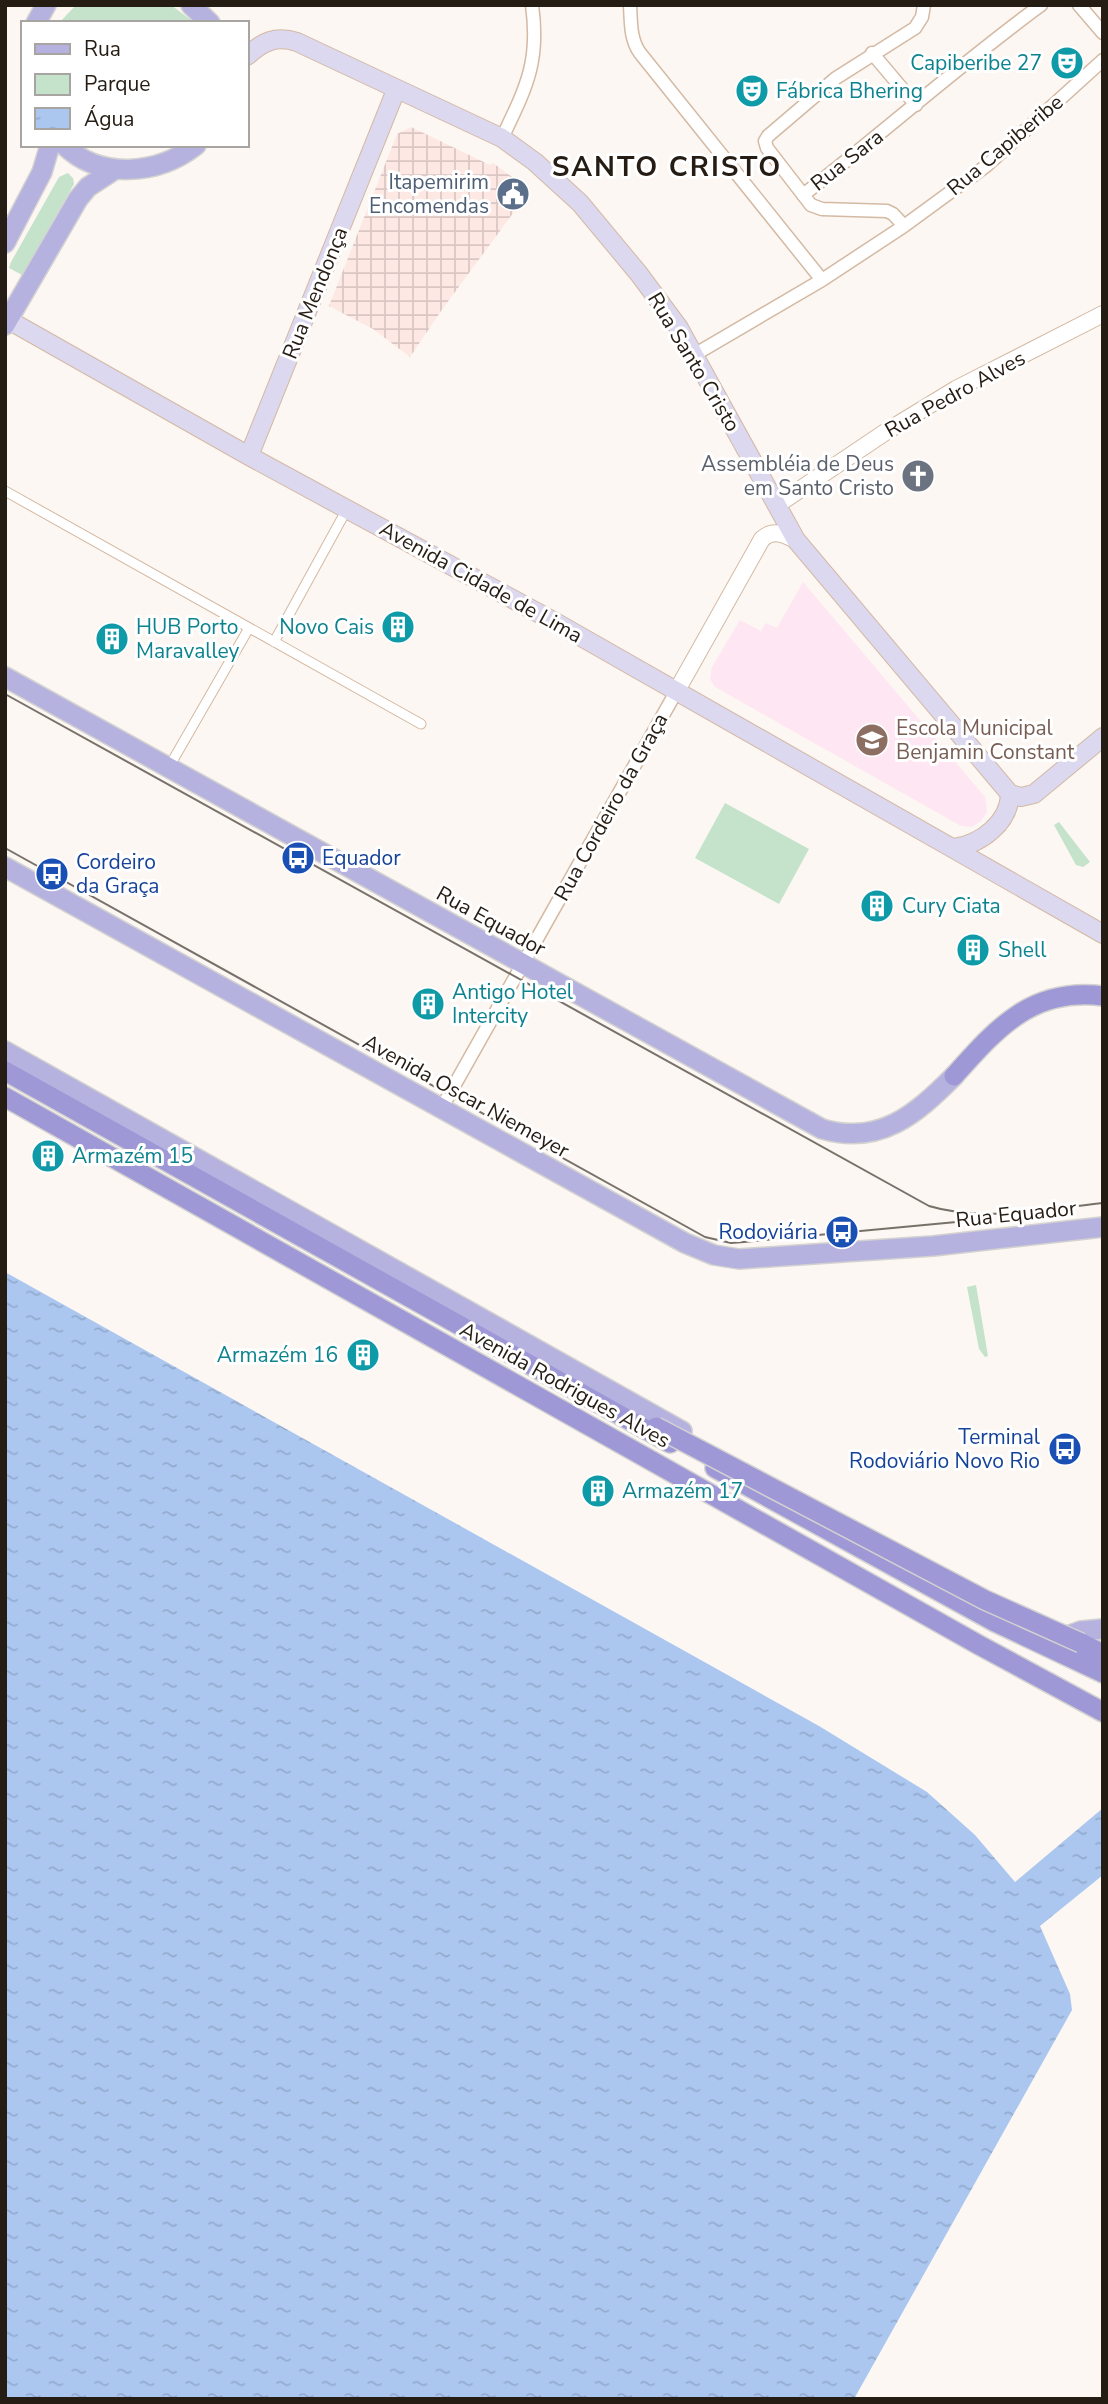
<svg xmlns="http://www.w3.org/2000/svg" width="1108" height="2404" font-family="'Nunito Sans',sans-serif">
  <defs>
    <pattern id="industrial-grid" width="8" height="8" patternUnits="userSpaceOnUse" patternTransform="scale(1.75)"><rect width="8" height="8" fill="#fee8e4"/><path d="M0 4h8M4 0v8" fill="none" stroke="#dac6c3"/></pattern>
    <pattern id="water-ripples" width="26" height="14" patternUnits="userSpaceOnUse" patternTransform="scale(1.75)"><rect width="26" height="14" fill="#abc7f0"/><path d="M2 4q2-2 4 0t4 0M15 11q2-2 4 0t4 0" fill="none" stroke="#93aacd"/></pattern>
  </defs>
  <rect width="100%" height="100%" fill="#fcf7f2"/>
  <path fill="url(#industrial-grid)" d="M411 127 490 165 493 163 530 190 441 311 410 357 373 329 329 306 397 134Z"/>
  <path fill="#fee6f2" d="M803 582 985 797 987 812 981 821 972 827 961 826 715 687 710 679 712 667 740 620 761 631 766 623 777 628Z"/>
  <path fill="#c5e2cb" d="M76 5H171L195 23H59Z
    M68 173 73 178 74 184 22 275 9 268 11 262 59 177Z
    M725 803 809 849 779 904 695 858Z
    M1059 822 1090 862 1083 867 1076 865 1054 825Z
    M976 1285 988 1356 985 1357 979 1349 967 1287Z"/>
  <path fill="url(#water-ripples)" d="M5 1272 819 1726 927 1792 975 1835 1015 1882 1103 1808V1875L1040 1926 1070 1994 1072 2010 854 2399H5Z"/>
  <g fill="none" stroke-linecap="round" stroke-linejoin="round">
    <defs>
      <path id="pedestrian" d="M5 491 421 724
        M274 642 347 509
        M169 767 249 628"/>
      <path id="minor" d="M630 5C631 22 630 39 640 53L822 280
        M1079 5 1103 33
        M872 53 916 105
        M502 138C526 88 540 62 532 5
        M803 195C883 133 959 65 1041 5
        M904 226 893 214 887 211 822 209 811 205 767 148 765 141 768 136 836 78 915 28 922 17 924 5
        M694 355 822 280 904 226 986 166 1103 60
        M441 1109 676 692"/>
      <path id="tertiary" d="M777 505 887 431 956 389 1103 314
        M676 692 762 539C773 529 784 534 796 540"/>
      <path id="secondary" d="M247 56C262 42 276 35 297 42L502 138 535 162 580 203 639 274 679 328 796 540 1010 794
        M5 318 249 456 555 622 1103 934
        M249 456 396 90
        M1010 794 1021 797 1034 794 1103 737
        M954 848C981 844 1009 823 1010 794"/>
      <path id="primary" d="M191 5 210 23
        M36 23 46 5
        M64 145C100 180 158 175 196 145
        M5 243 42 172 50 145
        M5 325 78 199 88 187 114 170
        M5 677 822 1129C880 1146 916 1114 954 1076
        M5 867 685 1243 714 1255 739 1259 933 1246 1103 1227
        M5 1051 682 1431
        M1056 1640 1081 1631 1103 1629"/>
      <path id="trunk" d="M5 1071 670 1443
        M954 1076C997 1028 1032 987 1103 996
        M5 1097 979 1645 1103 1712
        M715 1468 995 1622 1103 1673
        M1081 1643 1103 1654"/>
    </defs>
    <use href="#pedestrian" stroke="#d4b9a3" stroke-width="11"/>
    <use href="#minor" stroke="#d4b9a3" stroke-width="15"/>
    <use href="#tertiary" stroke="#d4b9a3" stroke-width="18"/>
    <use href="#secondary" stroke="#d4b9a3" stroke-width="20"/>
    <use href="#primary" stroke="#d3d2d0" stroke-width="22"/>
    <use href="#trunk" stroke="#d3d2d0" stroke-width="22"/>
    <use href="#pedestrian" stroke="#fff" stroke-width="9"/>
    <use href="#minor" stroke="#fff" stroke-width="12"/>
    <use href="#tertiary" stroke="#fff" stroke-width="16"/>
    <use href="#secondary" stroke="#dbd8f0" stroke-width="18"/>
    <use href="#primary" stroke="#b6b2e0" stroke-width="19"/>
    <use href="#trunk" stroke="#9e98d6" stroke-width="19"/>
    <path stroke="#787169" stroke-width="2" d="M5 694 929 1206C981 1222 1049 1209 1103 1203
      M5 848 705 1237 731 1243 744 1242 967 1221"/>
    <defs>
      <path id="trunk-bridge" d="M656 1427 985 1600 1081 1643"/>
    </defs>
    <use href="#trunk-bridge" stroke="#d3d2d0" stroke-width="22" stroke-linecap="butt"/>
    <use href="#trunk-bridge" stroke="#9e98d6" stroke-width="19"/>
  </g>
  <defs>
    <symbol id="theatre-disc" viewBox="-11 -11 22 22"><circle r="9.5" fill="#0f9aa8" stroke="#fff"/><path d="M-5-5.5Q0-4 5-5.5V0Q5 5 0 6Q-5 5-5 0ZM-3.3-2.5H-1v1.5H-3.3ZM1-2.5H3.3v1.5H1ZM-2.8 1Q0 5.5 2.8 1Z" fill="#fff"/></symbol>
    <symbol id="civic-disc" viewBox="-11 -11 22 22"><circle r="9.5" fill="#5c6f8a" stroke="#fff"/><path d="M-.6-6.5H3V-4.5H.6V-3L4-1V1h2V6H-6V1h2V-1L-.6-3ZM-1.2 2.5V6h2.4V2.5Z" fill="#fff"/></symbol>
    <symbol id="church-disc" viewBox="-11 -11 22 22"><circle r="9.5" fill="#6b7280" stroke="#fff"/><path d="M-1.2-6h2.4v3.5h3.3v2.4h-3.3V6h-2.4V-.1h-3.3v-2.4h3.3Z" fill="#fff"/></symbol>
    <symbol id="building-disc" viewBox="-11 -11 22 22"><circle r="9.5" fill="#0f9aa8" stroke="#fff"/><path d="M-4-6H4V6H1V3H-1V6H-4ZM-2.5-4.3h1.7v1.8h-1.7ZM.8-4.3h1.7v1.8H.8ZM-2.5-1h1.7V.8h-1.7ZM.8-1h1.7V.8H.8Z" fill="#fff"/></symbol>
    <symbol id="school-disc" viewBox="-11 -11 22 22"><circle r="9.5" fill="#8d6e63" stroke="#fff"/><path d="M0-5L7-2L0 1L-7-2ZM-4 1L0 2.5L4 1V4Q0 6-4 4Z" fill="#fff"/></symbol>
    <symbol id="bus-disc" viewBox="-11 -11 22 22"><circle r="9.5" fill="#1a4fb4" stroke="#fff"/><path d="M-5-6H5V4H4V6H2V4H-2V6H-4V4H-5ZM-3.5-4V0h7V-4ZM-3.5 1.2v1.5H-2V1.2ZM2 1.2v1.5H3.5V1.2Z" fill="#fff"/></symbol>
  </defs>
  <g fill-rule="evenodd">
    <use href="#theatre-disc" x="1048" y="44" width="38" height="38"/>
    <use href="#theatre-disc" x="733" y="72" width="38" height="38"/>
    <use href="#civic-disc" x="494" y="175" width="38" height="38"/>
    <use href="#church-disc" x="899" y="457" width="38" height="38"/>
    <use href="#building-disc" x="379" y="608" width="38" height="38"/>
    <use href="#building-disc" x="93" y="620" width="38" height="38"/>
    <use href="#school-disc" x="853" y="721" width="38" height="38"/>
    <use href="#bus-disc" x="279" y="839" width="38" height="38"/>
    <use href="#bus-disc" x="33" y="855" width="38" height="38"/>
    <use href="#building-disc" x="858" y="887" width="38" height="38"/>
    <use href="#building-disc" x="954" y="931" width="38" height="38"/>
    <use href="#building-disc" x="409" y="985" width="38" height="38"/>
    <use href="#building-disc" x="29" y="1137" width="38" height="38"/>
    <use href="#bus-disc" x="823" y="1213" width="38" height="38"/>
    <use href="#building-disc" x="344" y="1336" width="38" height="38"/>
    <use href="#bus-disc" x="1046" y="1430" width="38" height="38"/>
    <use href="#building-disc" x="579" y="1472" width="38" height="38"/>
  </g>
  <g text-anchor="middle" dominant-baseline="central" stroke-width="6" stroke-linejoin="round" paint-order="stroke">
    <g font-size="21" fill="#0d838f" stroke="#fff" text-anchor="start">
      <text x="1042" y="63" text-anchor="end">Capiberibe 27</text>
      <text x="776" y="91">Fábrica Bhering</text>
      <text x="136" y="627">HUB Porto<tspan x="136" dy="24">Maravalley</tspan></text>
      <text x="374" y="627" text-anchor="end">Novo Cais</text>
      <text x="902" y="906">Cury Ciata</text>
      <text x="998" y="950">Shell</text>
      <text x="452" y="992">Antigo Hotel<tspan x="452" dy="24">Intercity</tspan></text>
      <text x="72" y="1156">Armazém 15</text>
      <text x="338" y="1355" text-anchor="end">Armazém 16</text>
      <text x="622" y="1491">Armazém 17</text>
    </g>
    <g font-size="21" fill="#251c13" stroke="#fff">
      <text transform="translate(1005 145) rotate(-40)">Rua Capiberibe</text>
      <text transform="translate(847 160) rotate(-38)">Rua Sara</text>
      <text transform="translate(315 293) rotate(-68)">Rua Mendonça</text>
      <text transform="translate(694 362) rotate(59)">Rua Santo Cristo</text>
      <text transform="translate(955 394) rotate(-29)">Rua Pedro Alves</text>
      <text transform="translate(481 582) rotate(29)">Avenida Cidade de Lima</text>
      <text transform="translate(611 807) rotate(-61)">Rua Cordeiro da Graça</text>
      <text transform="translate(491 921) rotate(29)">Rua Equador</text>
      <text transform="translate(466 1096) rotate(29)">Avenida Oscar Niemeyer</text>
      <text transform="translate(1016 1214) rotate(-6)">Rua Equador</text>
      <text transform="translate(565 1385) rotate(29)">Avenida Rodrigues Alves</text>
    </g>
    <g font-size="21" fill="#4e5e75" stroke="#fff" text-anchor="end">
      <text x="489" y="182">Itapemirim<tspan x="489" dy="24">Encomendas</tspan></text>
    </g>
    <g font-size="21" fill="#5b616d" stroke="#fff" text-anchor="end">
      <text x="894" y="464">Assembléia de Deus<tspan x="894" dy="24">em Santo Cristo</tspan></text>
    </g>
    <g font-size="21" fill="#785e54" stroke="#fff" text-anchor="start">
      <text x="896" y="728">Escola Municipal<tspan x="896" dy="24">Benjamin Constant</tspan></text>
    </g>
    <g font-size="21" fill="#164399" stroke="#fff" text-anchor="start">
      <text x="322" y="858">Equador</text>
      <text x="76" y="862">Cordeiro<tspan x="76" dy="24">da Graça</tspan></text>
      <text x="818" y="1232" text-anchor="end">Rodoviária</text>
      <text x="1040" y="1437" text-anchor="end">Terminal<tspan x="1040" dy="24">Rodoviário Novo Rio</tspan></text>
    </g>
    <g font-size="28" font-weight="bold" letter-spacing="2" fill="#251c13" stroke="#fff">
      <text x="667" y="167">SANTO CRISTO</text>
    </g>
  </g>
  <rect width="1108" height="2404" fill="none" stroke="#251c13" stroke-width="14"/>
  <rect x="21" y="21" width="228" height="126" fill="#ffffff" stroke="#a8a4a1" stroke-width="2"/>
  <rect x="35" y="44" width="35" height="10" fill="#b6b2e0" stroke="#a8a4a1" stroke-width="2"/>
  <text x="84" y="56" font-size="21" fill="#251c13">Rua</text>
  <rect x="35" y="74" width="35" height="21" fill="#c5e2cb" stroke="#a8a4a1" stroke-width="2"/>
  <text x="84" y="91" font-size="21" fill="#251c13">Parque</text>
  <rect x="35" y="108" width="35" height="21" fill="url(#water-ripples)" stroke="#a8a4a1" stroke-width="2"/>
  <text x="84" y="126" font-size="21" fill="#251c13">Água</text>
</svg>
